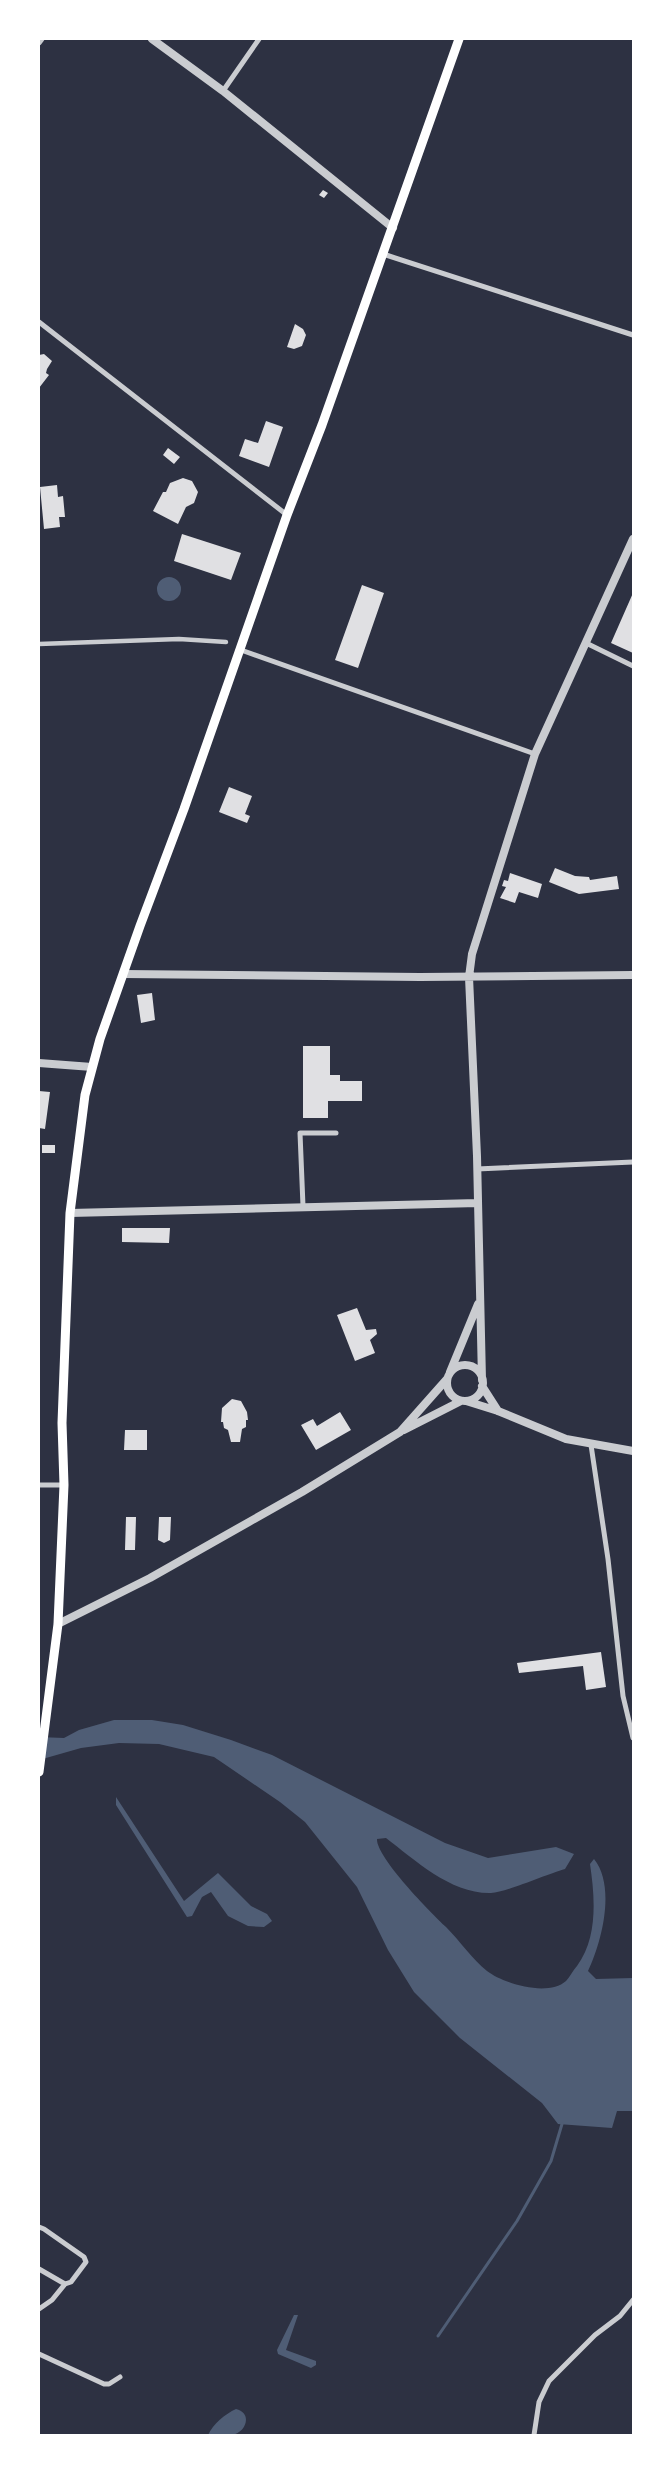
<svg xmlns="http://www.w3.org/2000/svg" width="672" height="2474" font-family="'Fira Sans',sans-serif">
  <rect width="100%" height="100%" fill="#2d3142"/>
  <path fill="#4f5d75" d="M157 589a12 12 0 1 1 24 0a12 12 0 1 1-24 0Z
    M114 1720H152L183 1725 231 1740 272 1755 445 1843 488 1858 556 1847 574 1854 565 1869C547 1874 507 1892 491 1893 451 1894 415 1860 386 1838L377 1839C376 1857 431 1913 446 1927 460 1941 472 1959 487 1971 504 1984 548 1997 566 1981 570 1977 573 1970 577 1966 598 1937 595 1898 590 1864L594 1859C616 1886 602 1942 588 1971L596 1979 633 1978V2111H617L612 2128 558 2124 542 2103 460 2038 414 1992 388 1950 357 1887 305 1822 280 1802 214 1757 159 1744 119 1743 81 1748 39 1760V1737L64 1738 79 1730Z
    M116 1797 184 1901 218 1873 251 1906 267 1914 272 1921 264 1927 248 1926 228 1916 211 1892 202 1897 192 1916 187 1917 116 1805Z
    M294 2315H298L286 2350 316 2361V2365L311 2368 278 2354 277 2350Z
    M236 2409C253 2413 246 2433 232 2435 225 2437 216 2435 208 2435 213 2424 225 2414 236 2409Z"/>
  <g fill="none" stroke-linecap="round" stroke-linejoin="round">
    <path stroke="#4f5d75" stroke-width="3" d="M438 2336 517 2221 551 2161 562 2124"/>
  </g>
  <path fill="#e0e0e3" d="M323 190 328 193 324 198 319 195Z
    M295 324 303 329 306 335 302 346 294 349 287 347Z
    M44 354 52 361 47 369 46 373 49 375 39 388V355Z
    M266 421 283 427 269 467 239 456 245 439 258 443Z
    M168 448 180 457 174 464 163 455Z
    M183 478 192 481 198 492 194 503 186 507 178 524 153 511 163 492H166L170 483Z
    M57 485 58 497 63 496 65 517H59L60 527 44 529 40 487Z
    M182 534 241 553 231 580 174 561Z
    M362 585 384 593 358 668 335 660Z
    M633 593V653L611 643Z
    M229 787 252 796 245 814 250 816 247 823 219 812Z
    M555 868 575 876 589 877 590 880 617 876 619 889 579 894 549 882Z
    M510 873 542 884 538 898 519 892 515 903 500 898 506 887 502 886 504 880 508 881Z
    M152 993 155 1020 141 1023 137 995Z
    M303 1046H330V1075H340V1081H362V1101H328V1118H303Z
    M39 1091 50 1092 45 1129 39 1128Z
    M42 1145H55V1153H42Z
    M122 1228H170L169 1243 122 1242Z
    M357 1308 366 1330 376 1329 377 1334 370 1340 375 1353 355 1361 337 1315Z
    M232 1399 241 1401 247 1412 248 1420H246V1427L242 1429 240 1442H231L228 1430 224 1428 223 1422H221L222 1408Z
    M340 1412 351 1430 316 1450 301 1425 313 1419 317 1426Z
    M125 1430H147V1450H124Z
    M126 1517H136L135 1550H125Z
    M159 1517H171L170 1540 164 1543 158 1540Z
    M601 1652 606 1687 586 1690 583 1666 519 1673 517 1663Z"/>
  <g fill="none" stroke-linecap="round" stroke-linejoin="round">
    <path stroke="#caccd0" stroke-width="4.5" d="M39 644 179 639 226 642"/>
    <path stroke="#caccd0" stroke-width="5" d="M39 43 42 39
      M223 91 259 39
      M383 254 633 335
      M39 322 287 515
      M586 643 633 666
      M241 650 535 754
      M477 1169 633 1162
      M303 1206 300 1133H336
      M591 1445 608 1559 623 1696 633 1738
      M39 1485H64
      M39 2227 44 2229 84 2257 86 2262 71 2282 65 2284 39 2269
      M39 2309 52 2300 65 2284
      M39 2354 104 2384H109L120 2377
      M534 2435 539 2402 549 2381 595 2335 620 2316 633 2300"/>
    <path stroke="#caccd0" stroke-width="8" d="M152 39 223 91 393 228
      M123 974 420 977 633 975
      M39 1063 92 1067
      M70 1213 478 1203
      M447 1383a18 18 0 1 1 36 0a18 18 0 1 1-36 0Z
      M450 1372 478 1304
      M482 1380 477 1156 469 977 472 954 535 754 633 539
      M482 1386 498 1411
      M466 1401 498 1411 566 1439 633 1451
      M404 1430 461 1401
      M58 1624 150 1578 302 1492 400 1432 447 1379"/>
    <path stroke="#fff" stroke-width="9" d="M39 1772 58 1624 64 1485 62 1423 70 1213 85 1095 100 1039 140 926 184 809 287 515 322 425 459 39"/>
  </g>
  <rect width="672" height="2474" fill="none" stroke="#ffffff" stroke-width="80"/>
</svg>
